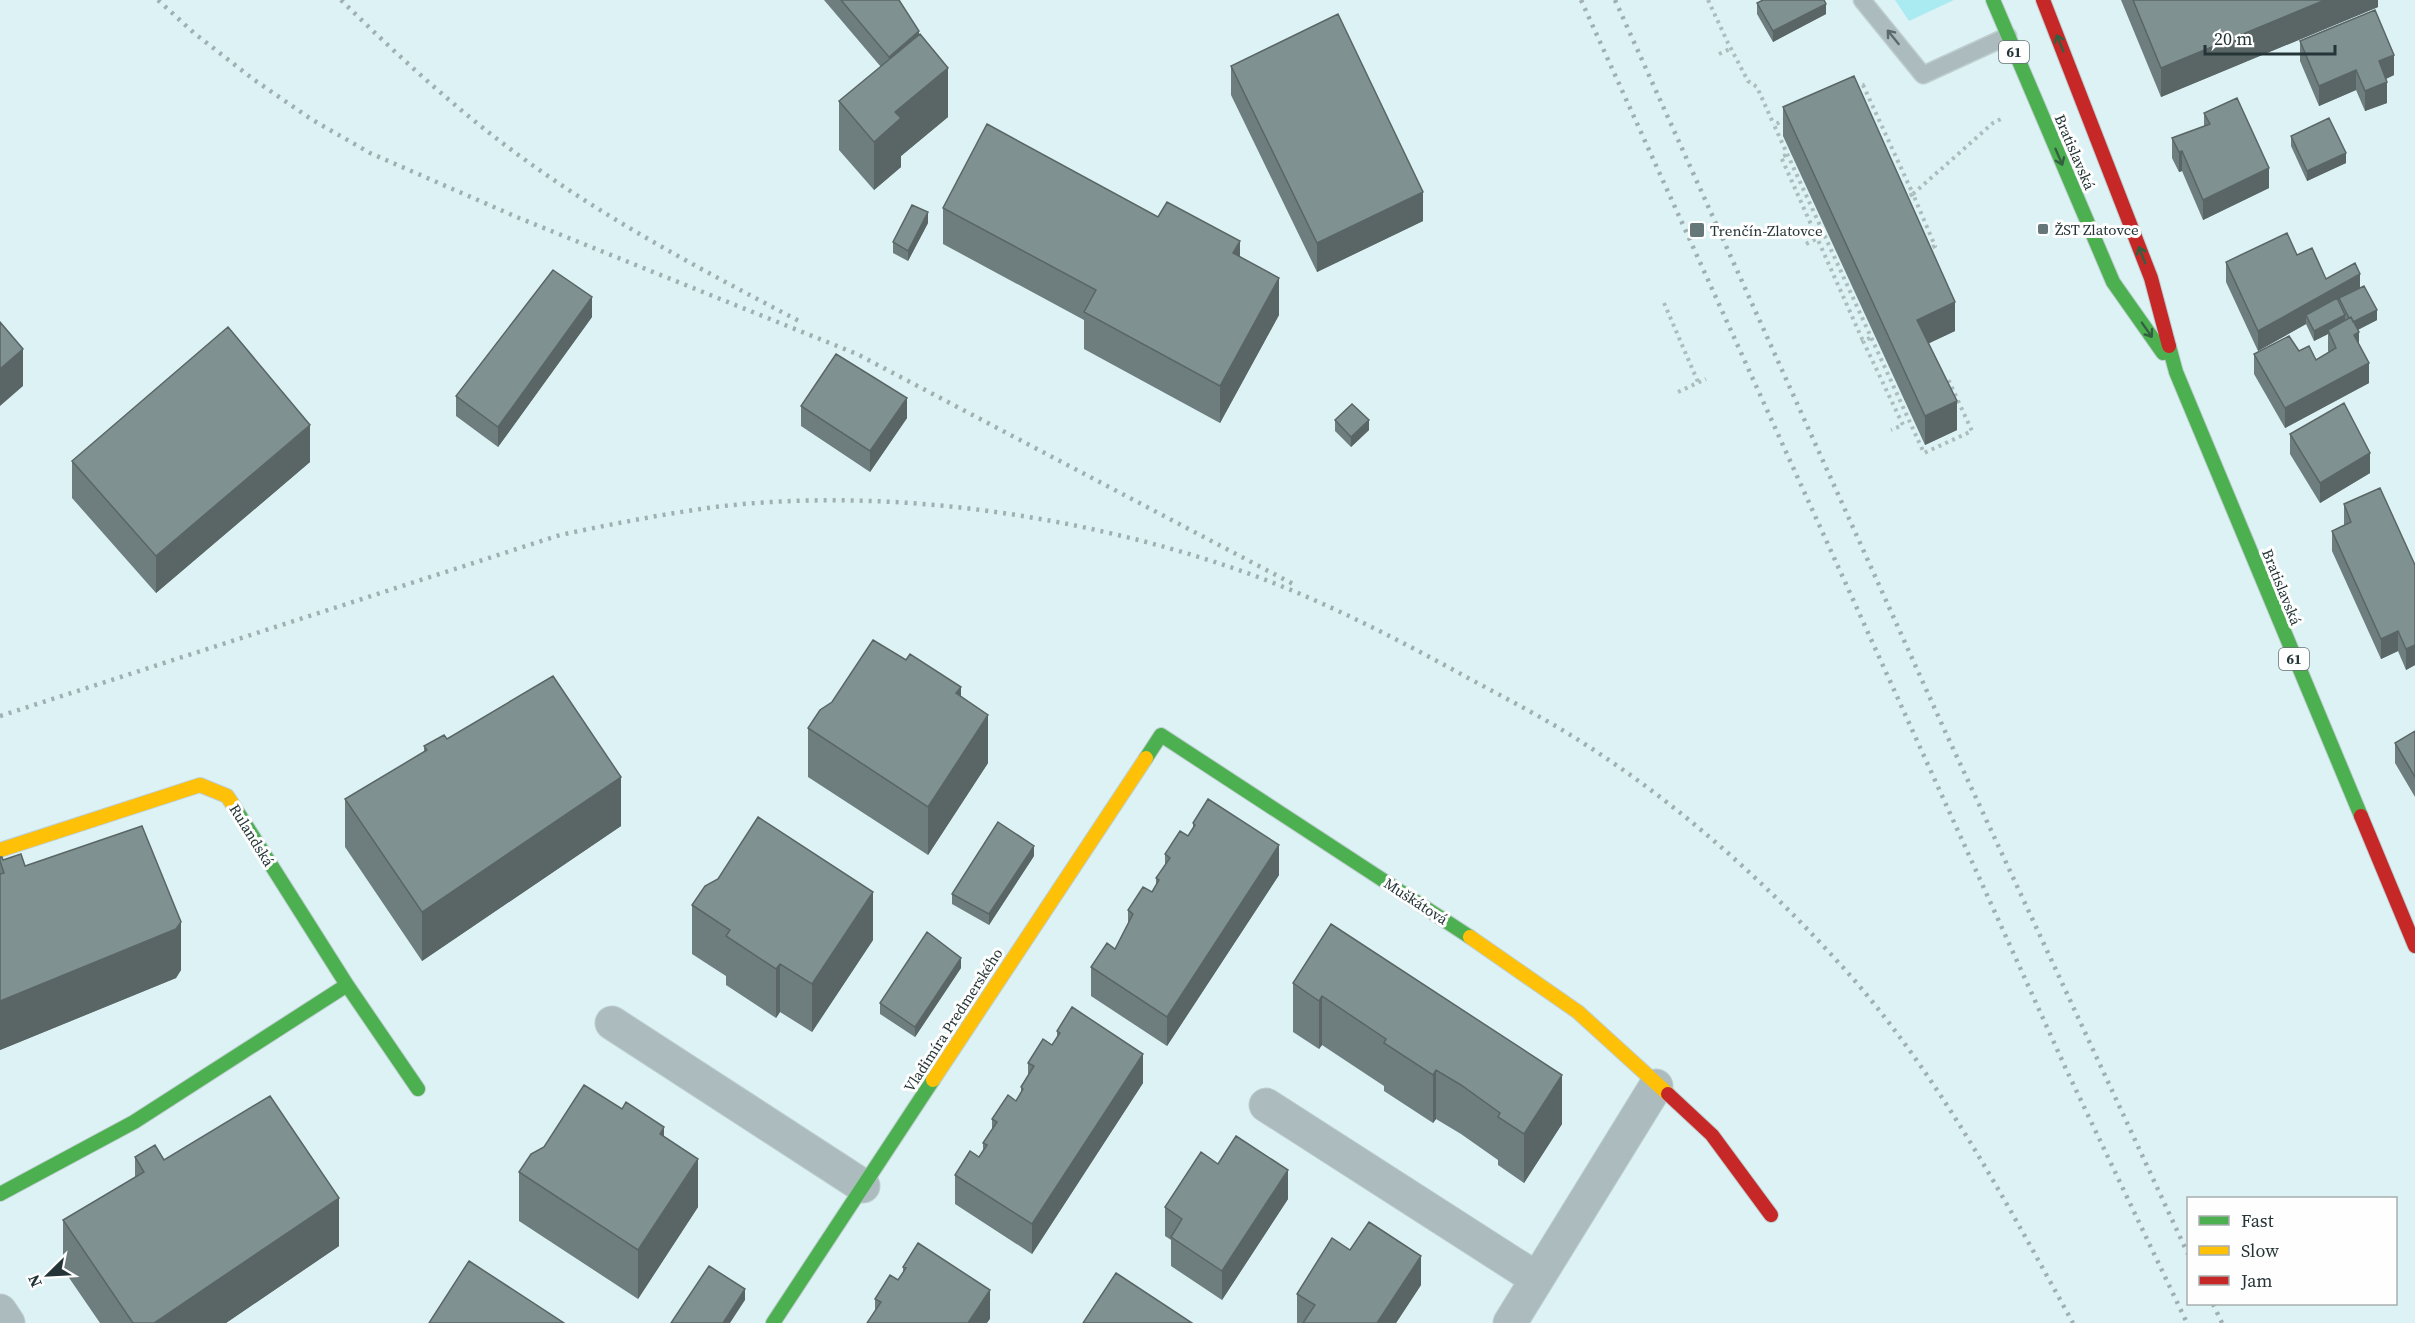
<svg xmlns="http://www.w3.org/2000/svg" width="2415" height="1323" font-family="'Source Serif 4',serif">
  <rect width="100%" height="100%" fill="#dcf2f4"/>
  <path fill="#aaebf2" d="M1895 0H1954L1909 21Z"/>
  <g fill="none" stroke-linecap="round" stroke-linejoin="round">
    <defs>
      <path id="lane" d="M1862 0 1923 75 2008 36"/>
      <path id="street" d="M612 1023 863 1186
        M1266 1105 1537 1279
        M0 1311 8 1323
        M1510 1323 1656 1086"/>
      <path id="fast" d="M1993 0 2113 282 2163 353
        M2169 346 2176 372 2361 816
        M1146 758 1161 735 1470 937
        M235 808 347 985
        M0 1194 134 1122 347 985 418 1089
        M773 1323 933 1080"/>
      <path id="slow" d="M0 850 200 785 227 796 235 808
        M1470 937 1578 1012 1668 1094
        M933 1080 1146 758"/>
      <path id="jam" d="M2043 0 2151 278 2169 346
        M2361 816 2415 946
        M1668 1094 1712 1135 1771 1215"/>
    </defs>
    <use href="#lane" stroke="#beced0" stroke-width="19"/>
    <use href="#street" stroke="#beced0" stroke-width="35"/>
    <use href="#fast" stroke="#beced0" stroke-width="16"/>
    <use href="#slow" stroke="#beced0" stroke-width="16"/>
    <use href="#jam" stroke="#beced0" stroke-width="16"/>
    <path stroke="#adbcbd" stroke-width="4" stroke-dasharray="3 4.5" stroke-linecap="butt" d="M1708 0 1728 43 1748 81 1757 87 1774 125
      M1719 54 1732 48
      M1856 88 1863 85 1913 194 1993 123 2001 119
      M1786 119 1774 125 1924 453 1972 431 1948 379
      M1786 155 1781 157 1863 341
      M1903 199 1913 194 1935 246 1926 250
      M1806 244 1826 234
      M1664 303 1698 382
      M1870 338 1863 341 1903 425 1891 430
      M1678 392 1706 379"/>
    <use href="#lane" stroke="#acbbbd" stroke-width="16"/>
    <use href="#street" stroke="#acbbbd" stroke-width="33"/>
    <use href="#fast" stroke="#4caf50" stroke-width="14"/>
    <use href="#slow" stroke="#ffc107" stroke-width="14"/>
    <use href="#jam" stroke="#c62828" stroke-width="14"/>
    <path stroke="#a0b0b1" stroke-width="4.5" stroke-dasharray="3 6" stroke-linecap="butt" d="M158 0 194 33 253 79 311 119 370 153 519 218 857 354 1293 584
      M341 0C393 51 447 101 505 145 596 214 698 268 799 321
      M1581 0 2066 1069 2187 1323
      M1615 0 1944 729 2188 1254
      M0 716 560 535C612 524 663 514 715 507 882 487 1068 513 1227 566 1311 594 1392 636 1470 679 1500 695 1530 711 1559 728 1667 793 1764 879 1848 973 1940 1077 2006 1202 2073 1323
      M2213 1304 2222 1323"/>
  </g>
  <path fill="#6e7d7e" d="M824 0H899L919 34 948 117 901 156V167L874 190 839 150V101L881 67Z
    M2121 0H2378V7L2161 97Z
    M1757 3 1826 14 1773 42 1757 14Z
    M2300 41 2394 75 2386 79 2387 103 2365 111 2356 90 2319 106 2300 61Z
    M1231 66 1423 221 1317 272 1231 95Z
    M1783 107 1955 331 1929 343 1957 430 1925 445 1783 136Z
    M2204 113 2269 188 2203 220 2182 171 2179 172 2172 158V138L2204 126Z
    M2291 136 2346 163 2307 181 2291 146Z
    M943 208 1158 217 1279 315 1220 423 1084 349V320L943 244Z
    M928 223 908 261 893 253V242Z
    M2297 255 2326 279 2360 288 2377 320 2358 330 2359 344 2369 383 2285 428 2254 374V354L2299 351 2316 360 2329 353 2328 351V334L2314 341 2306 324 2258 351 2226 282V262Z
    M592 317 498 447 456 416V396Z
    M801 406 907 418 870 472 801 426Z
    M1335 420 1369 430 1351 447 1335 431Z
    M2290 434 2370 473 2320 503 2290 454Z
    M72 461 310 462 156 593 72 498Z
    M2344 504 2415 565V665L2406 670 2398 651 2381 659 2332 551V531L2344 525Z
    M961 696 988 763 928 855 808 777V728Z
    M2415 731V797L2395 763V743Z
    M424 746 621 826 422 961 345 847V799L424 752Z
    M1193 823 1279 875 1167 1046 1091 996V967L1115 949 1128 923V910L1152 892 1156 885V878L1165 866V854L1188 836 1193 829Z
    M1034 856 989 925 952 904V894Z
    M0 857 3 860 25 866 181 970 176 978 0 1050Z
    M692 905 873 940 812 1032 780 1012 776 1018 726 985V976L692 954Z
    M1331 924 1562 1124 1524 1183 1498 1165V1160L1461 1134 1436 1119 1433 1123 1384 1091V1086L1322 1045 1319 1049 1293 1032V983Z
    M961 968 915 1037 880 1014V1003Z
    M1057 1031 1143 1083 1032 1254 955 1204V1175L979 1157 983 1150V1143L992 1131V1119L1016 1101 1021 1093V1087L1028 1075V1063L1052 1045 1057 1036Z
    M664 1137 698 1207 638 1299 519 1221V1172Z
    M135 1157 164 1160 339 1246 226 1323H100L63 1269V1220L135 1177Z
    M1218 1164 1288 1199 1222 1300 1171 1266V1240L1165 1236V1207Z
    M1350 1250 1421 1285 1396 1323H1297V1294Z
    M903 1267 990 1319 875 1311V1299L898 1280 903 1273Z"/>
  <path fill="#5a6666" d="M2325 0H2378V7L2161 97V68Z
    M1826 4V14L1773 42V31Z
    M919 31V51L889 77V57Z
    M2394 55V75L2379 82V61Z
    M948 68V117L901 156V167L874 190V142L895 112Z
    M2356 70V90L2319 106V86Z
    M2387 82V103L2365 111V91Z
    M2182 151V171L2179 172V152Z
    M2346 153V163L2307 181V171Z
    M2269 168V188L2203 220V200Z
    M1423 192V221L1317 272V243Z
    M928 212V223L908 261V251Z
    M1240 241V278L1233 253Z
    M2360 274V294L2339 298V306L2306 315V324L2258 351V331Z
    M1279 278V315L1220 423V386Z
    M592 297V317L498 447V427Z
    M1955 302V331L1917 349V320Z
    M2377 310V320L2351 333V323Z
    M2345 315V325L2328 330V334L2314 341V331Z
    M2359 332V353L2354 335Z
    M23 349V386L0 406V369Z
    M2369 363V383L2285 428V408Z
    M907 398V418L870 472V451Z
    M1957 401V430L1925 445V416Z
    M1369 420V430L1351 447V437Z
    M310 425V462L156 593V556Z
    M2370 453V473L2320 503V483Z
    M2398 631V651L2381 659V639Z
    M2415 645V665L2406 670V649Z
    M961 687V736L956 693Z
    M988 715V763L928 855V807Z
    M621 777V826L422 961V912Z
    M1279 845V875L1167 1046V1017Z
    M1034 846V856L989 925V914Z
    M873 892V940L812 1032V984Z
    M181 922V970L176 978 0 1050V1001Z
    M961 958V968L915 1037V1027Z
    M780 964V1012L776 1018V969Z
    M1322 996V1045L1319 1049V1001Z
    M1143 1054V1083L1032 1254V1224Z
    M1436 1070V1119L1433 1123V1075Z
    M1562 1075V1124L1524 1183V1134Z
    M664 1127V1176L660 1134Z
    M698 1159V1207L638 1299V1250Z
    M1288 1170V1199L1222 1300V1271Z
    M339 1198V1246L226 1323H154Z
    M1421 1256V1285L1396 1323H1377Z
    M745 1289V1300L730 1323H723Z
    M990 1290V1319L987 1323H968Z"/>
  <path fill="#809192" stroke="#5a6666" stroke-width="1.5" d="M841 0H899L919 31 889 57Z
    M1763 0H1824L1826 4 1773 31 1757 3Z
    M2133 0H2325L2161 68Z
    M2375 10 2394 55 2379 61 2387 82 2365 91 2356 70 2319 86 2300 41Z
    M1338 14 1423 192 1317 243 1231 66Z
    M920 34 948 68 895 112 901 118 874 142 839 101Z
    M1854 76 1955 302 1917 320 1957 401 1925 416 1783 107Z
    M2237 98 2269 168 2203 200 2182 151 2179 152 2172 138 2210 124 2204 113Z
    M2329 118 2346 153 2307 171 2291 136Z
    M987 124 1158 217 1167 202 1240 241 1233 253 1279 278 1220 386 1084 312 1096 290 943 208Z
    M912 205 928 212 908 251 893 242Z
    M2287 233 2297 255 2312 248 2326 279 2355 263 2360 274 2258 331 2226 262Z
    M553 270 592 297 498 427 456 396Z
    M2364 286 2377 310 2353 322 2351 317 2349 318 2339 298Z
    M2337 298 2345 315 2314 331 2306 315Z
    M2351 317 2359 332 2354 335 2369 363 2285 408 2254 354 2289 336 2299 351 2309 346 2316 360 2336 348 2328 330Z
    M0 322 23 349 0 369Z
    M228 327 310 425 156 556 72 461Z
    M836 354 907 398 870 451 801 406Z
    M2344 403 2370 453 2320 483 2290 434Z
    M1352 404 1369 420 1351 437 1335 420Z
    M2380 488 2415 565V645L2406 649 2398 631 2381 639 2332 531 2351 522 2344 504Z
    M873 640 906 660 910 654 961 687 956 693 988 715 928 807 808 728 820 710 832 702Z
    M553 676 621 777 422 912 345 799 427 750 424 746 444 735 447 739Z
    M2415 731V777L2395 743Z
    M1208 799 1279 845 1167 1017 1091 967 1107 943 1115 949 1133 914 1128 910 1143 887 1152 892 1159 880 1156 878 1170 858 1165 854 1180 831 1188 836 1195 825 1193 823Z
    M758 817 873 892 812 984 780 964 776 969 726 936 730 930 692 905 705 886 718 879Z
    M998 822 1034 846 989 914 952 894Z
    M142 826 181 922 176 929 0 1001V874L4 873 0 861V857H2L3 860 21 854 25 866Z
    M1331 924 1562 1075 1524 1134 1498 1117 1500 1113 1461 1085 1436 1070 1433 1075 1384 1043 1386 1039 1322 996 1319 1001 1293 983Z
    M927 932 961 958 915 1027 880 1003Z
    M1072 1007 1143 1054 1032 1224 955 1175 970 1151 979 1157 987 1145 983 1143 997 1122 992 1119 1008 1095 1016 1101 1023 1089 1021 1087 1034 1066 1028 1063 1043 1039 1052 1045 1060 1033 1057 1031Z
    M584 1085 622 1109 626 1102 664 1127 660 1134 698 1159 638 1250 519 1172 531 1154 544 1147Z
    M270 1096 339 1198 154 1323H133L63 1220 144 1172 135 1157 155 1145 164 1160Z
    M1236 1136 1288 1170 1222 1271 1171 1237 1182 1219 1165 1207 1201 1152 1218 1164Z
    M1369 1222 1421 1256 1377 1323H1303L1315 1305 1297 1294 1332 1238 1350 1250Z
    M918 1243 990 1290 968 1323H867L881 1302 875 1299 890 1275 898 1280 906 1268 903 1267Z
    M469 1261 564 1323H429Z
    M709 1266 745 1289 723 1323H671Z
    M1116 1273 1192 1323H1083Z"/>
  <defs><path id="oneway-shaft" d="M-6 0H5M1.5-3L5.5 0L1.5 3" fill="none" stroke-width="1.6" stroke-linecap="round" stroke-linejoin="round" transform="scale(1.5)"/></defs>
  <use stroke="#5b6b6d" href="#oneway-shaft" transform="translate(1893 37) rotate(-129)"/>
  <g stroke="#336040">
    <use href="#oneway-shaft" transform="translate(2060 43) rotate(-112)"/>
    <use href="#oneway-shaft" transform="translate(2059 157) rotate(67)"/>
    <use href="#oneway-shaft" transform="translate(2142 255) rotate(-111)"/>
    <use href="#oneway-shaft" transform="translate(2147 330) rotate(55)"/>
  </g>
  <g fill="#657779" stroke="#fefefe" stroke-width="2">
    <rect x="2037" y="223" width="12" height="12" rx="3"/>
    <rect x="1689" y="222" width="16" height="16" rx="3"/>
  </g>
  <g text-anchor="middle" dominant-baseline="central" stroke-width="6" stroke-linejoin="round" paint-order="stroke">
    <g fill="#fefefe" stroke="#667173" stroke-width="1.5">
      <rect x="1999" y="41" width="30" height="22" rx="4.5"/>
      <rect x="2279" y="648" width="30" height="22" rx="4.5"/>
    </g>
    <g font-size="14" font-weight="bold" fill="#253537">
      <text x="2014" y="52">61</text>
      <text x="2294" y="659">61</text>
    </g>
    <g font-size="15" fill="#253537" stroke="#fefefe">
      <text transform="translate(2075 152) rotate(67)">Bratislavská</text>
      <text transform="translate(2282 587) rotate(68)">Bratislavská</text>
      <text transform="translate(252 835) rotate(58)">Rulandská</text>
      <text transform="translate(1416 901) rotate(33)">Muškátová</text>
      <text transform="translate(953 1020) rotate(-57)">Vladimíra Predmerského</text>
    </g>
    <g font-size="15" fill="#253537" stroke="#fefefe" text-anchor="start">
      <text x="2055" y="229">ŽST Zlatovce</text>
      <text x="1710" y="230">Trenčín-Zlatovce</text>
    </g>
  </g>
  <rect x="2187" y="1197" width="210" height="108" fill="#fefefe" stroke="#a7aeae" stroke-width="1.5"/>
  <rect x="2199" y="1216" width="30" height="9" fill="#4caf50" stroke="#a7aeae" stroke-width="1.5"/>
  <text x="2241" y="1227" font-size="18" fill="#253537">Fast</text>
  <rect x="2199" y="1246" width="30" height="9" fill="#ffc107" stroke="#a7aeae" stroke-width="1.5"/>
  <text x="2241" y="1257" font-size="18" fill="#253537">Slow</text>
  <rect x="2199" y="1276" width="30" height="9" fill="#c62828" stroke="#a7aeae" stroke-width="1.5"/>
  <text x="2241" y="1287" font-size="18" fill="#253537">Jam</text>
  <g transform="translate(48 1275) rotate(246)" stroke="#fefefe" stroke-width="4.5" paint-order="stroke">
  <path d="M0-4.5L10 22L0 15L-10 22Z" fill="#253537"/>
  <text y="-9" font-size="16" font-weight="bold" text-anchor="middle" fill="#253537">N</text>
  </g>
  <path d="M2205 45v9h130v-9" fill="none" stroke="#253537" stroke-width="3"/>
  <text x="2214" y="45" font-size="18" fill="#253537" stroke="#fefefe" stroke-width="4.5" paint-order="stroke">20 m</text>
</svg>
